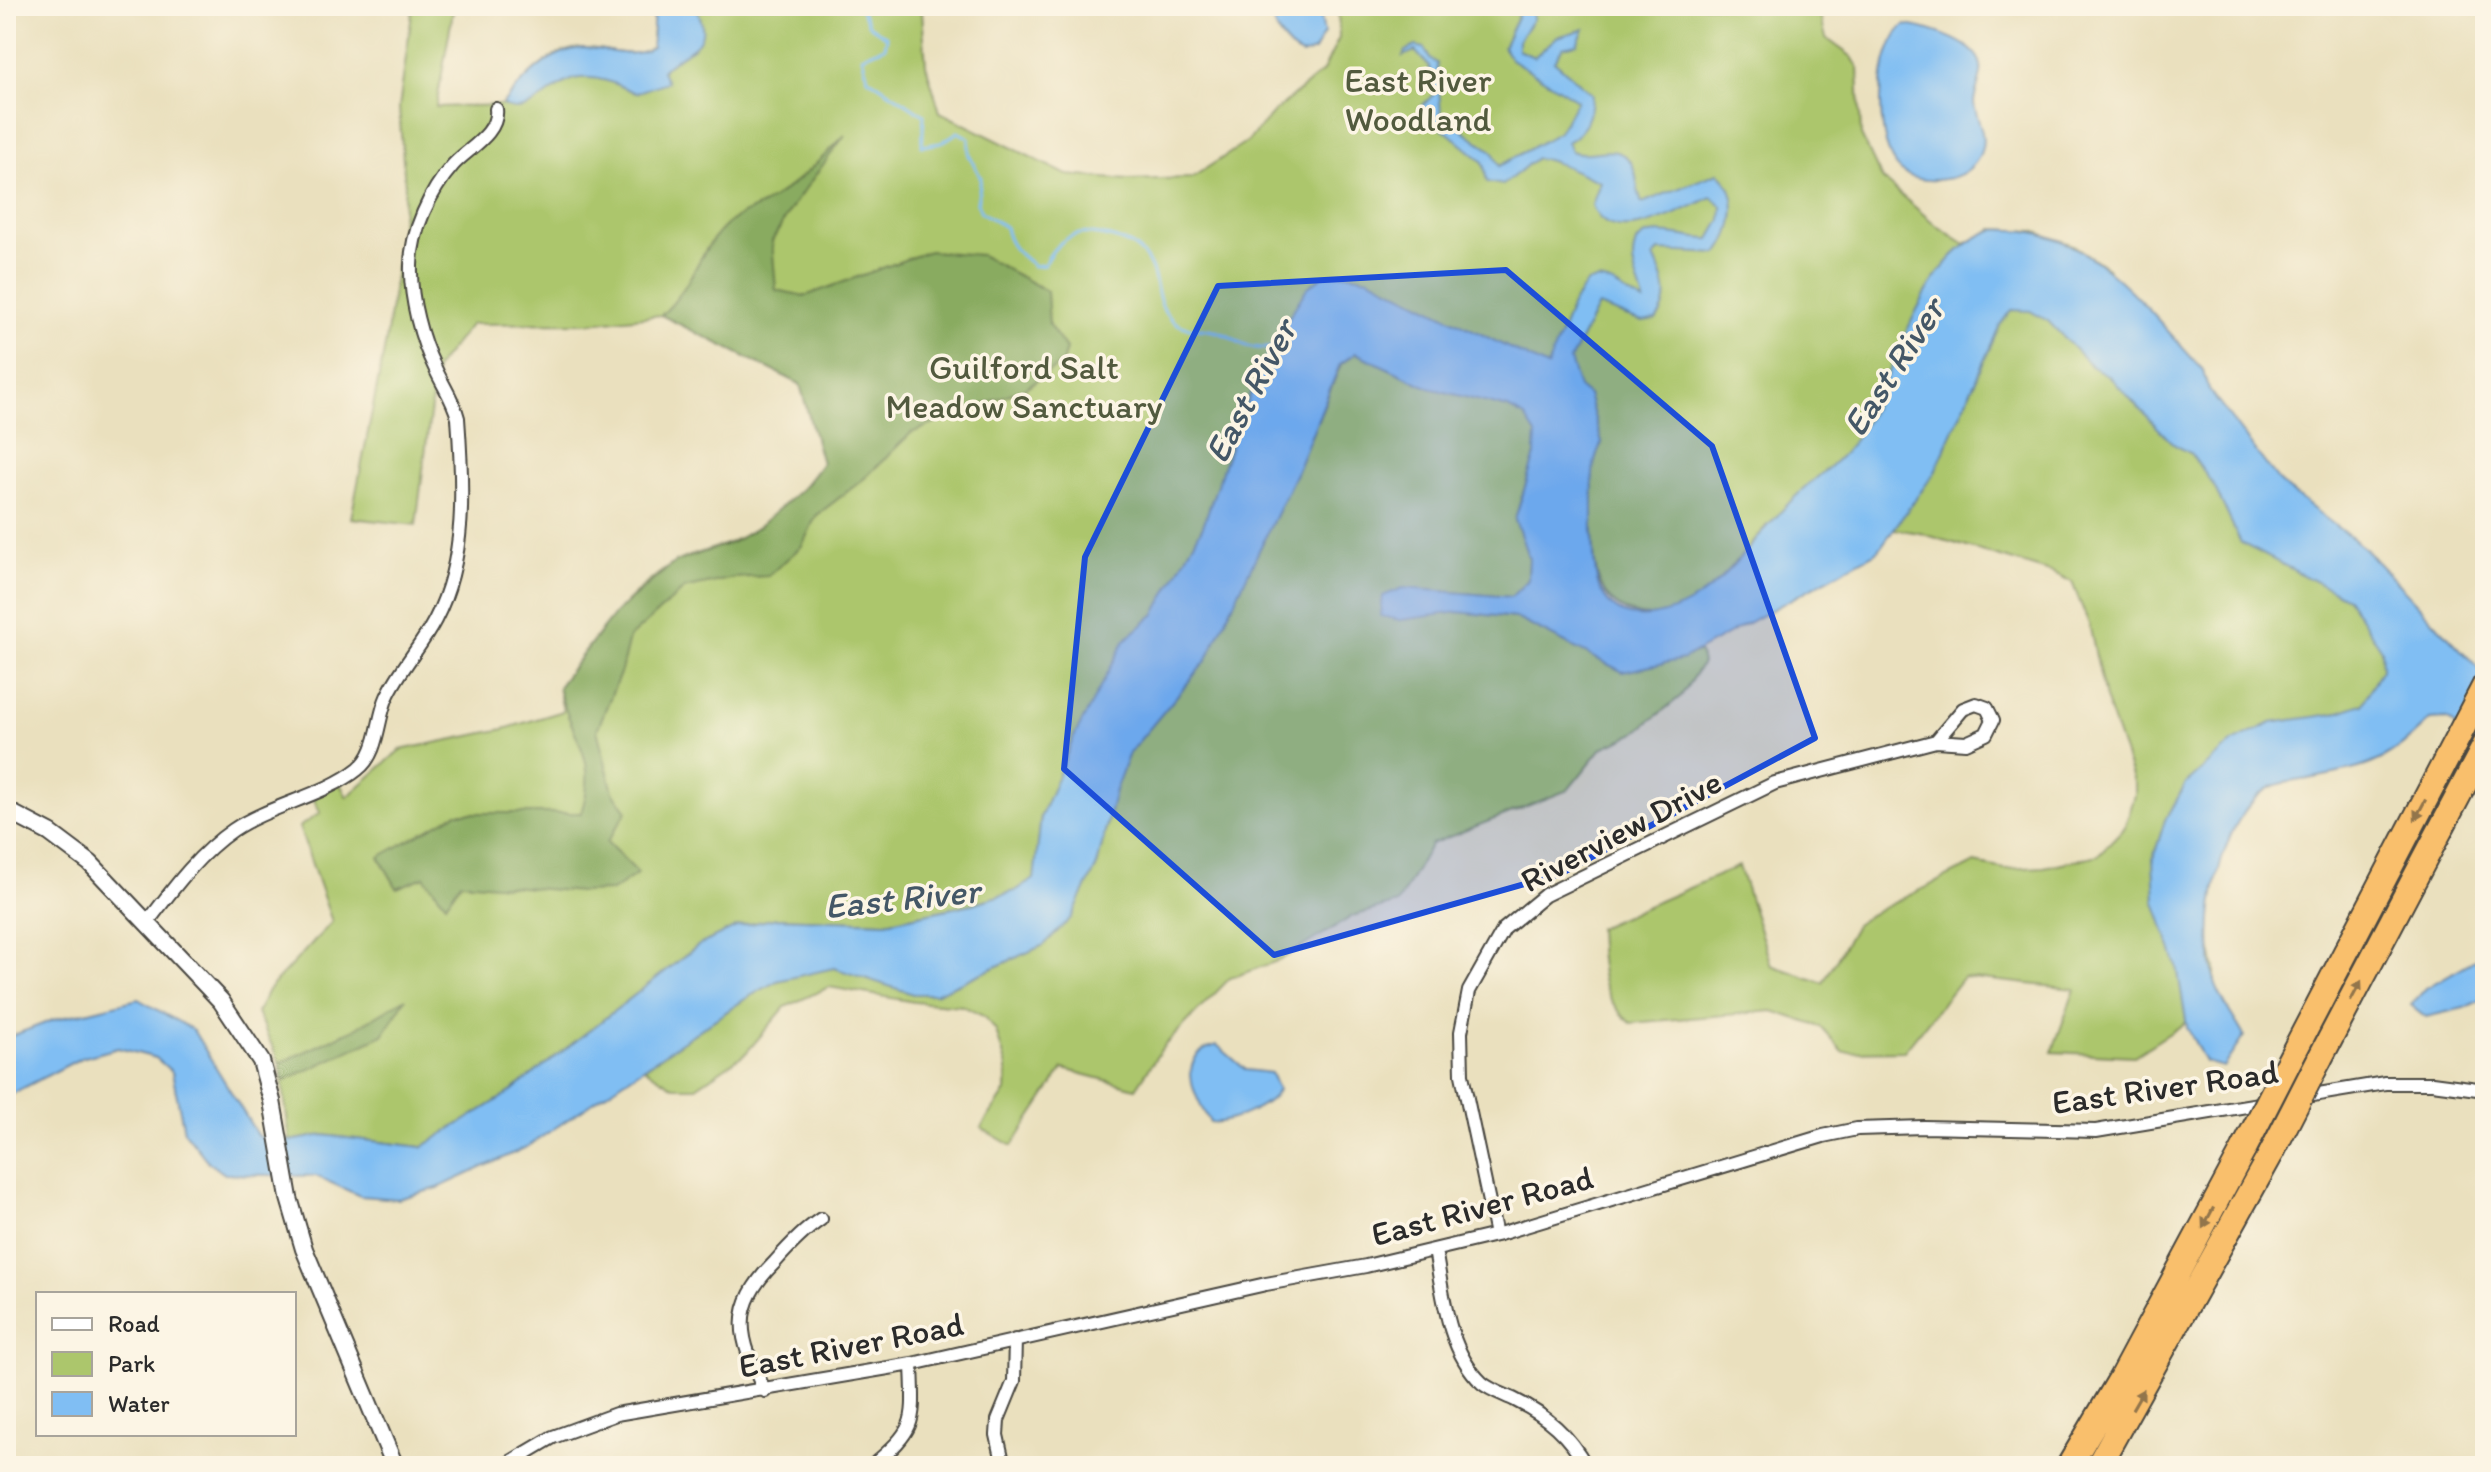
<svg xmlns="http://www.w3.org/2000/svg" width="2491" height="1472" font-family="Itim,sans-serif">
  <rect width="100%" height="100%" fill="#fcf5e5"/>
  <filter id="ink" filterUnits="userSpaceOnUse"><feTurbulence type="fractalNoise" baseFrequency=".0125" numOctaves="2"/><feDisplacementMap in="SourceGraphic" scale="16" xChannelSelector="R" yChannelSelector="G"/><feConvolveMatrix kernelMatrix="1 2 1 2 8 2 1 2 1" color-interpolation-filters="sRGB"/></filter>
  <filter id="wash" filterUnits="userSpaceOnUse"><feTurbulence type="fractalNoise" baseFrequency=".006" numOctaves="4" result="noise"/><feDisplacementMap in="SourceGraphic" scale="32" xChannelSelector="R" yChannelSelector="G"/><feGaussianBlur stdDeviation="1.8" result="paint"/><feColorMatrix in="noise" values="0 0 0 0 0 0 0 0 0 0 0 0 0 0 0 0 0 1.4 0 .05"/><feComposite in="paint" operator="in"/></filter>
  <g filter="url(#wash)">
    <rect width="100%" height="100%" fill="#eae0be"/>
    <path fill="#acc66c" stroke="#6c784c" stroke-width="2" d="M413 6H454L436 107 502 105C522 81 550 48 584 48 608 48 631 61 652 47L654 6H907L922 12 926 65 940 112 1067 175 1128 180 1191 178 1247 142 1275 111 1323 71 1339 38 1338 6H1826L1820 15 1826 38 1852 57 1858 67 1861 135 1882 179 1936 225 1965 244 1993 229 2034 231 2073 245 2107 268 2235 462 2436 654 2210 812 2207 933 2215 968V1004L2134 1056 2052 1052 2075 989 1963 977 1904 1051 1843 1052 1821 1027 1773 1011 1631 1023C1599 997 1600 967 1598 928L1739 866 1771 965 1823 983 1856 925 1869 915 1975 863 2005 869 2044 867 2098 855 2125 827 2135 795V785L2105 698 2089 624 2072 582 2054 573 1920 533 1882 527 1769 524C1735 561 1685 636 1627 611 1592 597 1593 555 1593 521 1593 495 1588 465 1602 443L1588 395 1547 367 1369 278 1343 273 1270 348 1239 421 1203 526 1155 614 1125 640 1041 816 1035 879 1015 891 972 904 886 922 777 918 736 927 699 945 509 1093 422 1147 323 1135 290 1141 280 1063 257 1013 268 990 332 922 299 827 320 813 311 793 338 780 347 797 400 750 504 729 563 711 558 687C591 642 626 593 674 563 691 553 713 550 731 542 767 527 800 494 822 463L800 384 661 315 589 323 471 324 436 368 416 525 351 518 386 341 400 240 405 186 399 108Z
      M1356 353 1430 388 1508 408 1525 417 1536 434 1535 455 1515 519 1529 559 1528 580 1511 597 1403 588 1400 620 1458 612 1516 618 1623 672 1683 659 1699 651 1702 663 1681 696 1634 734 1602 748 1568 790 1431 844 1398 903 1353 916 1280 960 1230 978 1163 1047 1136 1088 1063 1069 1012 1146 981 1128 1006 1091 1007 1067 996 1031 985 1017 963 1006 914 1002 829 987 785 1007 746 1053 696 1087H674L644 1068 745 999 777 981 834 967 913 994H935L1044 945 1097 866 1115 790 1129 753 1206 661 1296 473 1341 364Z"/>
    <path fill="#89ab60" stroke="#5a6b46" stroke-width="2" d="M845 135 794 204 772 241 776 290 805 296 929 251 981 255 1047 291 1049 325 1066 349 1062 363 1025 388 911 433 866 477 816 516 802 546 768 576 734 578 684 589 629 638 621 671 597 730 613 792 627 811 607 842 638 873 612 891 580 892 461 882 446 904 424 877 397 888 379 857 457 813H581C600 755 572 741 558 687L615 613 675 562 733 542 758 527 806 485 822 463 800 384 661 315C691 290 698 250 726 225 738 214 751 211 764 204 793 187 822 159 845 135Z
      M406 998 383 1035 284 1081 280 1063 354 1029Z"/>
    <path fill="#80bef3" stroke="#56748f" stroke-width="2" d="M654 6H696C716 51 685 45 662 71L667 82 635 93C617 84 596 74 575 79 551 84 529 121 502 105 522 81 550 49 584 48 608 48 630 61 652 47Z
      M1272 6H1283L1290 13 1295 6H1319L1324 33 1314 51 1302 55C1287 50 1267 22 1272 6Z
      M1522 6H1532L1533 19 1518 41V50L1534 57 1557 37 1584 29 1577 44 1563 47 1554 61 1592 94C1592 115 1586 132 1567 142L1571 151C1590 159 1614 141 1630 161 1639 173 1635 189 1642 203L1718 173C1742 192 1736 231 1718 254L1659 251 1654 257C1664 278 1673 301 1656 320L1642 322 1598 306 1570 360 1579 388 1588 395 1602 443C1590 463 1593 484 1593 507 1593 528 1592 574 1601 591 1623 635 1679 613 1707 591 1739 565 1764 527 1794 498 1813 479 1840 461 1855 439 1898 378 1915 260 1990 231 1997 228 2006 230 2014 230 2096 233 2151 315 2203 370L2208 389 2281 484 2363 547 2485 675V752L2447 719 2430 720C2386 763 2373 767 2313 778 2301 781 2283 781 2271 787 2218 815 2201 927 2215 982 2220 1000 2235 1019 2244 1036L2223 1067 2205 1062 2187 1027 2177 966 2155 902 2153 859 2165 820 2186 784 2233 742 2271 723 2333 714 2362 704 2382 669 2381 649 2347 598 2241 543 2214 486 2190 453 2173 444 2109 376 2091 366 2048 321 2030 311 2011 310 2000 325 1935 472 1878 551 1683 659 1623 672 1516 618 1458 612 1400 620 1381 616 1383 596 1403 588 1511 597 1528 580 1529 559 1515 519 1535 455 1536 434 1525 417 1508 408 1430 388 1356 353 1340 364 1296 473 1206 661 1129 753 1115 790 1097 866 1071 918 1044 945 935 994H913L834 968 777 981 745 999 527 1147 438 1188 398 1199 360 1196 316 1176 225 1174 209 1163 184 1131 172 1072 156 1058 118 1048 81 1058 6 1097V1038L53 1020 138 999 193 1030 258 1136 290 1141 323 1135 422 1147 509 1093 699 945 736 927 777 918 886 922 972 904 1015 891 1034 879 1041 816 1074 737 1125 640 1155 614 1203 526 1239 421 1270 348 1307 288 1323 276 1343 273 1369 278 1547 367 1572 305 1586 283C1611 273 1623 295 1644 302 1641 288 1633 273 1633 259 1633 215 1686 241 1710 239L1721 220 1722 206 1712 197C1683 209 1609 254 1592 205L1600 182C1581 174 1556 160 1536 158L1503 185 1487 182 1483 162 1419 109 1434 94 1429 66 1415 51 1403 56 1405 51 1415 46 1424 48 1430 59 1437 63 1441 114 1493 152 1499 166 1559 132 1577 100 1511 59 1503 47Z
      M1905 25C1927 28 1986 43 1981 73 1980 83 1974 93 1974 103 1976 120 1987 133 1981 151 1977 165 1965 174 1951 178 1931 182 1908 182 1895 164 1874 135 1876 48 1905 25Z
      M2485 954V998L2464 1008 2426 1017 2411 1005 2426 988Z
      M1217 1045 1246 1070 1271 1073 1278 1090C1270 1106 1227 1125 1210 1122 1195 1098 1173 1055 1217 1045Z"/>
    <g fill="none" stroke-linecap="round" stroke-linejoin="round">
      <path stroke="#80bef3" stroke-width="3" d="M859 6 869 25 887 37 885 47 862 56 868 78 924 115 922 146 941 143 958 132 969 138V155L981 178 977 203 981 212 1005 227C1008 246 1019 254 1034 266L1044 265C1053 246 1069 231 1092 234 1180 244 1139 301 1178 324 1189 331 1203 328 1214 331 1241 337 1236 350 1272 348"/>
    </g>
  </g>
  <g filter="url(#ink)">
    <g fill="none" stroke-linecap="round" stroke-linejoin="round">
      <defs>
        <path id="minor" d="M147 923C172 890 198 854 233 830 268 806 326 795 358 769 379 753 377 719 387 697 399 670 421 647 435 620 467 559 463 486 458 418 453 399 443 386 435 368 421 340 410 298 411 266 411 232 430 191 453 165 467 149 499 134 496 109
          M1496 1235 1462 1075 1461 1032 1469 991 1504 929 1545 895 1775 783 1936 741 1966 743 1986 734 1993 720 1987 708 1976 704 1963 709 1936 741
          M1435 1250C1443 1293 1447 1350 1482 1383 1490 1390 1505 1395 1515 1400 1547 1416 1569 1435 1586 1466
          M765 1391C738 1337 729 1308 775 1262 789 1246 803 1231 821 1219
          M504 1466 553 1437 616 1414 912 1364 1266 1284 1366 1266 1496 1235 1823 1136 1857 1129 1924 1127 2096 1131 2385 1083H2432L2485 1090
          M872 1466C918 1427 914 1423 912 1364
          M1004 1466 997 1435 998 1420 1014 1381 1015 1340"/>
        <path id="tertiary" d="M6 810 50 833 90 863 221 1001 261 1061 272 1101 289 1198 304 1249 395 1466"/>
        <path id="motorway" d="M2319 1060 2485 745
          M2286 1067 2485 685
          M2069 1466 2120 1380 2244 1149
          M2098 1466 2272 1152"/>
      </defs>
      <use href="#minor" stroke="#484641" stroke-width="16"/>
      <use href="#tertiary" stroke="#484641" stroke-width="20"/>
      <use href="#motorway" stroke="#484641" stroke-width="28"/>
      <use href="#minor" stroke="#fff" stroke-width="12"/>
      <use href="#tertiary" stroke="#fff" stroke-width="16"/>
      <use href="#motorway" stroke="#f9bf6c" stroke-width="24"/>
      <defs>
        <path id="motorway-bridge" d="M2244 1149 2286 1067
          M2272 1152 2319 1060"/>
      </defs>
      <use href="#motorway-bridge" stroke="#484641" stroke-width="28" stroke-linecap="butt"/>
      <use href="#motorway-bridge" stroke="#f9bf6c" stroke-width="24"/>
    </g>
    <defs><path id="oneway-solid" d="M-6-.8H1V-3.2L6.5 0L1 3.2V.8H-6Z" transform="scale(2)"/></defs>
    <g fill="#92754c">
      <use href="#oneway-solid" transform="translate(2420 810) rotate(118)"/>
      <use href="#oneway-solid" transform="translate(2356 991) rotate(-62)"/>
      <use href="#oneway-solid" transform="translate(2208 1218) rotate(118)"/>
      <use href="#oneway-solid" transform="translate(2138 1399) rotate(-60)"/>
    </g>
  </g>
  <path fill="#1d4ed8" fill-opacity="0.2" stroke="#1d4ed8" stroke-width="6" stroke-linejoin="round" d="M1506 270 1712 446 1815 738 1560 874 1274 955 1064 769 1085 557 1218 286Z"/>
  <g text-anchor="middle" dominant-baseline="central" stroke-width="7" stroke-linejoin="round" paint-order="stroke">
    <g font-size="34" fill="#525a3e" stroke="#fcf5e5">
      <text x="1418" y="80">East River<tspan x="1418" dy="39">Woodland</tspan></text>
      <text x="1024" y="367">Guilford Salt<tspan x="1024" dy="39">Meadow Sanctuary</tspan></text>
    </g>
    <g font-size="34" fill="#2b2b2b" stroke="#fcf5e5">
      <text transform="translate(1621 831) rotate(-28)">Riverview Drive</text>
      <text transform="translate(2165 1087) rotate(-8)">East River Road</text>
      <text transform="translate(1482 1206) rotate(-15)">East River Road</text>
      <text transform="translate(851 1345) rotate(-11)">East River Road</text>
    </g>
    <g font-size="36" font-style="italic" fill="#445767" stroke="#fcf5e5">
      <text transform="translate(1893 367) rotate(-57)">East River</text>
      <text transform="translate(1250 391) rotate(-62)">East River</text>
      <text transform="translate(902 898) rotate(-6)">East River</text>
    </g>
  </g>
  <rect width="2491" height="1472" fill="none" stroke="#fcf5e5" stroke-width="32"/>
  <rect x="36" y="1292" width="260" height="144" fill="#fcf5e5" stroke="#a8a49b" stroke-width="2"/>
  <rect x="52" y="1318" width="40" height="12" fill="#ffffff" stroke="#a8a49b" stroke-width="2"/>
  <text x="108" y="1332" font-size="24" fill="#2b2b2b">Road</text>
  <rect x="52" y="1352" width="40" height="24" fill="#acc66c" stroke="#a8a49b" stroke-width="2"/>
  <text x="108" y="1372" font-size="24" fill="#2b2b2b">Park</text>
  <rect x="52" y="1392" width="40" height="24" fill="#80bef3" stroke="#a8a49b" stroke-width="2"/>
  <text x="108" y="1412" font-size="24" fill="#2b2b2b">Water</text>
</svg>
